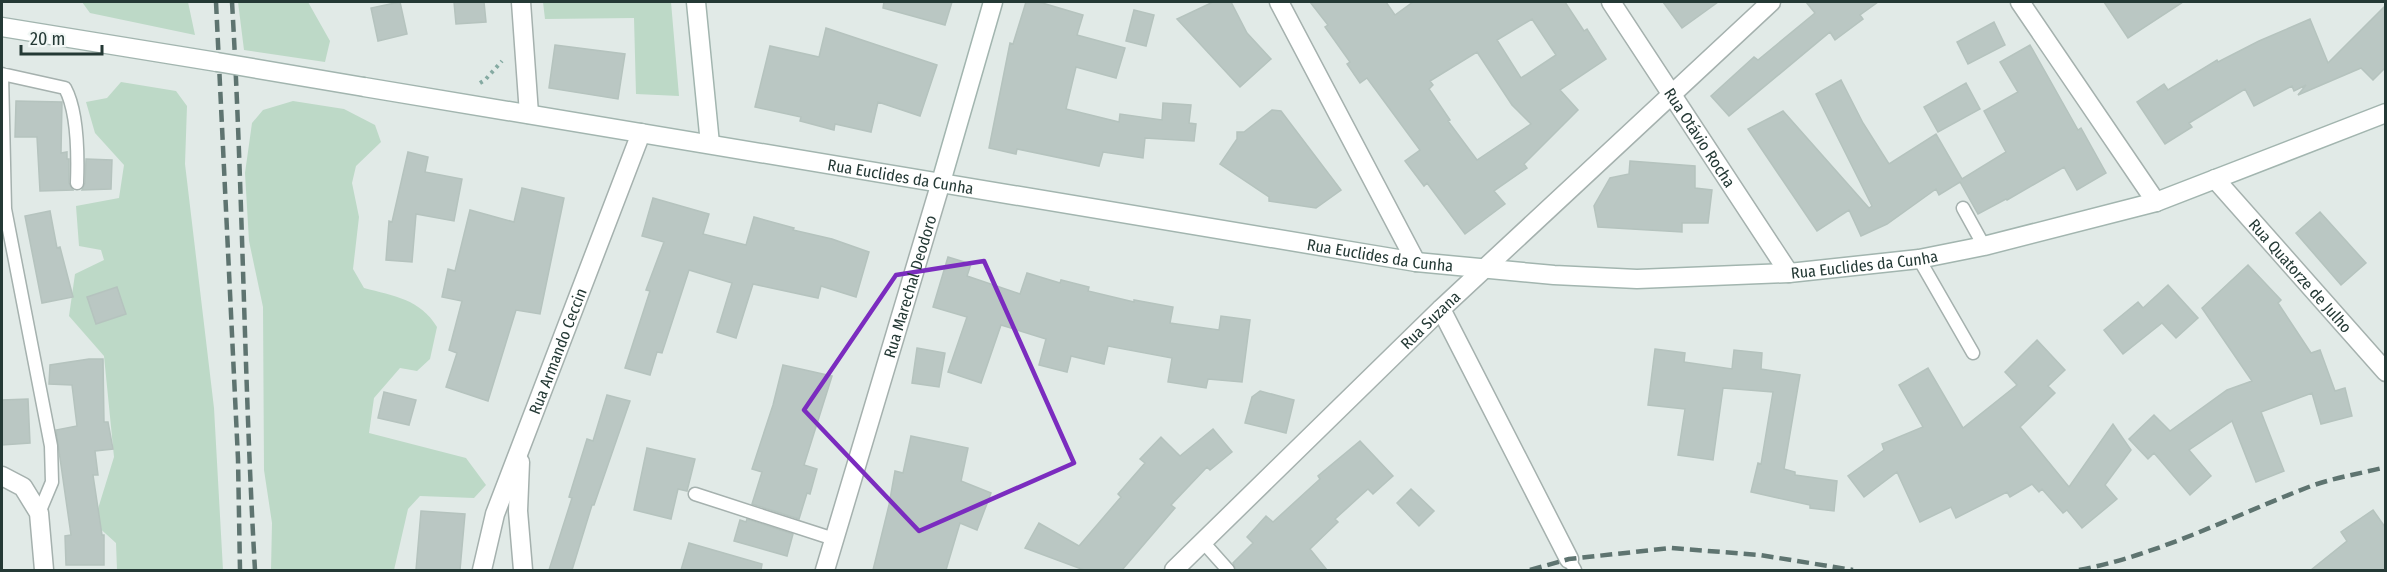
<svg xmlns="http://www.w3.org/2000/svg" width="2387" height="572" font-family="'Fira Sans Condensed',sans-serif">
  <rect width="100%" height="100%" fill="#e1eae7"/>
  <path fill="#bdd9c7" d="M82 2H188L195 35 90 13Z
    M238 2H308L330 41 325 62 244 50Z
    M543 2H671L679 96 636 94 634 18 545 19Z
    M121 82 176 91 187 106 185 164 214 408 223 570H117L116 543 95 524 97 512 114 457 104 356 69 316 75 274 104 260 101 250 79 246 76 206 119 198 124 165 95 133 86 102 107 98Z
    M293 101 344 109 375 125 381 142 356 166 352 183 359 217 353 269 364 288C394 296 420 299 437 327L430 359 417 371 400 368 374 398 369 433 466 458 486 485 474 498 420 496 408 509 394 570H271L272 523 264 470 263 307 249 241 245 173 252 123 263 110Z"/>
  <path fill="#bac7c3" stroke="#b5c3be" stroke-width="1.5" fill-rule="evenodd" d="M400 2 407 34 378 41 371 8Z
    M454 2H484L486 22 456 24Z
    M884 2H952L945 25 883 8Z
    M1026 2H1039L1083 15 1077 35 1125 48 1116 78 1076 67 1066 109 1119 122 1120 114 1162 120 1163 103 1191 105 1189 123 1196 124 1194 141 1145 138 1143 158 1103 152 1099 166 1017 149 1016 154 989 148 1010 43 1013 44Z
    M1213 2H1231L1247 33 1271 59 1240 87 1177 19Z
    M1310 2H1386L1395 15 1413 2H1565L1584 31 1587 29 1606 59 1560 90 1578 110 1524 164 1527 168 1494 191 1505 204 1465 234 1427 183 1424 186 1405 161 1420 150 1367 78 1360 83 1347 64 1350 62 1325 27 1328 25ZM1532 19 1556 55 1521 78 1497 40ZM1477 52 1512 105 1531 124 1477 160 1448 121 1450 120 1429 89 1433 85 1430 81Z
    M1663 2H1718L1682 28Z
    M1806 2H1878L1860 15 1863 19 1835 40 1830 32 1729 116 1711 96 1754 57 1758 60 1815 13Z
    M2104 2H2183L2128 38Z
    M2385 6V68L2373 80 2361 68 2298 95 2306 85 2294 91 2292 86 2254 106 2245 89 2189 123 2192 127 2165 144 2137 102 2164 84 2168 90 2217 60 2218 62 2259 41 2310 19 2328 63Z
    M1134 10 1154 15 1146 46 1126 41Z
    M1994 22 2005 45 1968 64 1957 42Z
    M826 28 937 65 920 116 878 102 871 132 835 124 834 130 800 121 801 117 755 107 770 46 819 57Z
    M555 45 625 54 618 99 549 88Z
    M2030 45 2078 130 2081 128 2106 173 2077 190 2064 167 2007 200 2006 199 1978 214 1960 182 1939 195 1936 189 1887 224 1861 236 1849 210 1817 231 1748 129 1783 111 1869 208 1872 206 1816 94 1841 80 1863 123 1889 164 1936 134 1962 179 2006 152 1984 111 2018 92 2000 62Z
    M1966 83 1980 109 1938 132 1924 107Z
    M16 101 62 102 61 153 67 152V159H69V183L73 190 40 191 37 137H15Z
    M1272 110 1281 111 1341 190 1316 208 1269 201V197L1220 164 1237 139V132H1244Z
    M408 152 428 157 425 172 462 179 454 221 416 214 412 262 386 260 389 221 392 222Z
    M86 159 112 160 111 189 82 190 85 183Z
    M1630 161 1695 166V188L1712 190 1708 223H1682V232L1598 227 1594 206 1610 178 1629 174Z
    M522 188 564 198 540 314 516 310 488 401 446 387 457 353 449 350 462 301 442 297 448 269 455 271 470 210 514 222Z
    M653 198 709 214 703 234 746 245 754 217 794 228 793 230 832 239 869 252 856 297 821 286 818 298 753 284 736 338 717 332 732 283 689 270 662 353 657 352 650 375 625 368 650 291 646 290 664 242 642 236Z
    M50 211 57 248 60 247 73 297 42 303 25 216Z
    M2320 212 2366 263 2341 285 2296 233Z
    M948 257 971 264 967 276 1020 294 1027 273 1060 283 1061 280 1089 287 1088 291 1134 302V300L1173 307 1170 323 1219 330 1221 316 1250 320 1242 382 1208 379 1206 388 1168 382 1172 358 1108 346 1104 364 1071 356 1067 372 1039 365 1046 339 1001 325 981 383 948 372 967 317 933 307Z
    M2248 265 2281 300 2278 303 2311 353 2320 350 2335 391 2345 388 2352 416 2321 424 2312 393 2261 412 2284 471 2256 482 2232 421 2189 450 2211 476 2190 495 2154 453 2148 459 2129 439 2154 415 2170 431 2227 390 2252 381 2202 308Z
    M2168 285 2198 318 2176 338 2162 323 2123 354 2104 330 2138 302 2143 308Z
    M117 287 126 314 96 324 87 297Z
    M2037 340 2065 370 2048 386 2055 393 2020 427 2069 487 2113 424 2131 450 2105 485 2117 499 2082 528 2067 510 2063 513 2042 489 2039 492 2032 484 2010 497 2007 492 1956 518 1951 507 1920 522 1897 472 1864 497 1848 476 1884 450 1882 444 1923 427 1899 385 1928 368 1963 428 2017 385 2005 372Z
    M917 348 945 353 939 387 912 383Z
    M1655 349 1685 353 1684 362 1732 369 1734 350 1762 353 1761 369 1800 375 1784 469 1795 472V475L1837 481 1834 511 1810 508V505L1751 492 1758 463 1761 464 1773 392 1723 388 1713 460 1678 455 1685 409 1648 405Z
    M89 359H103L104 422H108L113 449 95 451 98 475H93L102 535H104V565H66L65 536 71 535 56 430 77 426 72 385 49 384 50 365Z
    M783 365 832 376 804 465 817 469 810 494 807 493 799 519 752 504 762 472 752 469 773 405Z
    M1260 391 1294 400 1286 433 1245 423 1252 397Z
    M384 392 416 400 409 425 378 418Z
    M607 395 630 401 594 505H592L572 570H549L572 498 569 497 587 439 593 441Z
    M28 399 30 443 2 445V400Z
    M1213 429 1232 452 1210 470 1207 467 1171 505 1175 508 1122 570H1084L1025 548 1039 523 1079 546 1121 497 1118 494 1145 463 1140 459 1161 437 1180 456Z
    M911 436 968 448 961 481 991 493 977 530 960 523 946 570H873L889 505 895 471 903 473Z
    M1360 441 1393 476 1373 494 1368 489 1335 519 1338 522 1310 549 1327 570H1236L1233 563 1253 543 1247 537 1266 516 1273 522 1320 479 1318 476Z
    M647 448 695 459 687 491 678 489 671 519 634 510Z
    M1411 489 1434 511 1419 526 1397 503Z
    M2373 510 2385 527V570H2311L2347 541 2341 532Z
    M421 511 465 514 460 570H416Z
    M747 519 793 534 787 556 734 541 740 520 746 522Z
    M689 543 762 564 761 570H681Z"/>
  <g fill="none" stroke-linecap="round" stroke-linejoin="round">
    <defs>
      <path id="lane" d="M2 74 5 209 51 446 52 482 39 513
        M2 74 65 88C78 112 78 156 77 183
        M1963 208 1984 246
        M1919 259 1973 353
        M695 494 834 539
        M1203 542 1228 570
        M1569 559 1575 570"/>
      <g id="street">
        <path d="M521 2 529 114"/>
        <path d="M1279 2 1416 262"/>
        <path id="s1" d="M1611 2 1789 273"/>
        <path d="M2020 2 2156 202"/>
        <path id="s2" d="M2215 179 2386 372"/>
        <path d="M1441 309 1569 559"/>
        <path d="M520 462 518 511 523 570"/>
        <path d="M2 476 23 487 39 513 44 570"/>
        <path id="s3" d="M482 570 495 514 641 133"/>
        <path id="s4" d="M825 570 941 182"/>
        <path id="s5" d="M1174 570 1441 309 1771 2"/>
      </g>
      <g id="secondary">
        <path d="M696 2 710 144"/>
        <path d="M2 27 217 62"/>
        <path id="s6" d="M364 87 1416 262 1554 275 1637 279 1789 273 1919 259 1984 246 2156 202 2386 113"/>
        <path d="M941 182 993 2"/>
      </g>
    </defs>
    <use href="#lane" stroke="#a5b1ae" stroke-width="15"/>
    <use href="#street" stroke="#a5b1ae" stroke-width="21"/>
    <use href="#secondary" stroke="#a2b5af" stroke-width="21"/>
    <path stroke="#85aaa2" stroke-width="4" stroke-dasharray="3 4.5" stroke-linecap="butt" d="M480 83 485 80 502 61"/>
    <use href="#lane" stroke="#fff" stroke-width="12"/>
    <use href="#street" stroke="#fff" stroke-width="18"/>
    <use href="#secondary" stroke="#fff" stroke-width="18"/>
    <path stroke="#5e7470" stroke-width="4.5" stroke-dasharray="12 6" stroke-linecap="butt" d="M216 2 238 459 240 570
      M232 2C243 191 244 381 255 570
      M1530 570 1569 559 1671 548 1760 555 1853 570
      M2079 570C2158 555 2231 517 2306 488 2331 478 2359 474 2386 467"/>
    <defs>
      <path id="secondary-bridge" d="M217 62 364 87"/>
    </defs>
    <use href="#secondary-bridge" stroke="#a2b5af" stroke-width="21" stroke-linecap="butt"/>
    <use href="#secondary-bridge" stroke="#fff" stroke-width="18"/>
  </g>
  <path fill="none" stroke="#7b2cbf" stroke-width="4.5" stroke-linejoin="round" d="M984 261 1074 463 919 531 804 410 896 275Z"/>
  <g text-anchor="middle" dominant-baseline="central" stroke-width="4.5" stroke-linejoin="round" paint-order="stroke">
    <g font-size="16" fill="#243935" stroke="#f1f7f5">
      <text stroke="none"><textPath href="#s1" startOffset="162">Rua Otávio Rocha</textPath></text>
      <text stroke="none"><textPath href="#s6" startOffset="544">Rua Euclides da Cunha</textPath></text>
      <text stroke="none"><textPath href="#s6" startOffset="1030">Rua Euclides da Cunha</textPath></text>
      <text stroke="none"><textPath href="#s6" startOffset="1516">Rua Euclides da Cunha</textPath></text>
      <text stroke="none"><textPath href="#s2" startOffset="129">Rua Quatorze de Julho</textPath></text>
      <text stroke="none"><textPath href="#s4" startOffset="296">Rua Marechal Deodoro</textPath></text>
      <text stroke="none"><textPath href="#s5" startOffset="358">Rua Suzana</textPath></text>
      <text stroke="none"><textPath href="#s3" startOffset="232">Rua Armando Ceccin</textPath></text>
    </g>
  </g>
  <rect width="2387" height="572" fill="none" stroke="#243935" stroke-width="6"/>
  <path d="M21 45v9h81v-9" fill="none" stroke="#243935" stroke-width="3"/>
  <text x="30" y="45" font-size="18" fill="#243935" stroke="#f1f7f5" stroke-width="4.5" paint-order="stroke">20 m</text>
</svg>
